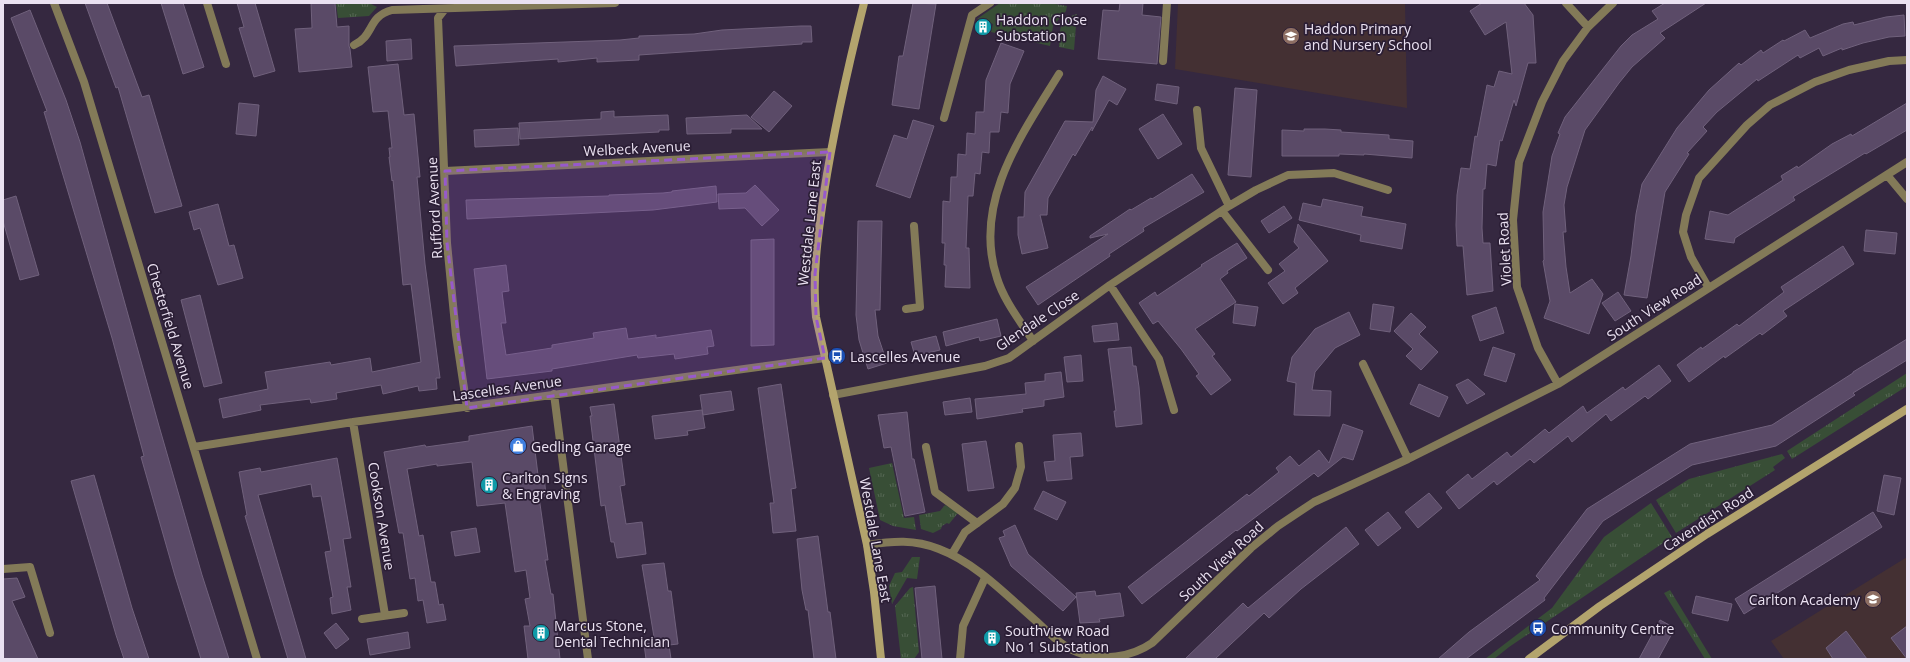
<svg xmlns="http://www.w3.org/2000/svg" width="1910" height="662" font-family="'Open Sans',sans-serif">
  <defs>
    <pattern id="grass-tufts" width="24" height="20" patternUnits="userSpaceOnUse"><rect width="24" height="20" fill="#384e36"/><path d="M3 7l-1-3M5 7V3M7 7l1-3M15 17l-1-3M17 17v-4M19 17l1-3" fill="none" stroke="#556754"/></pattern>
  </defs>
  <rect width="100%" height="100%" fill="#352840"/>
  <path fill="#443033" d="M1178 3H1405L1407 108 1175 69Z
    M1907 557V659H1784L1771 641Z"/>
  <path fill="url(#grass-tufts)" d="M336 3H369L377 7 369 16 338 18Z
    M1000 3H1049L1067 6 1066 11 1053 26 1050 46 991 32 993 24 977 19Z
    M1077 14 1074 50 1059 47C1060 30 1058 19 1077 14Z
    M1907 373V386L1792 459 1787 451Z
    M1782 454 1785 458 1773 467 1775 470 1676 533 1656 500 1689 479Z
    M892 463 904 518 914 517 916 530 893 526 880 520 869 468Z
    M1651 503 1672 537 1509 647 1494 659H1485L1552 608 1604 537Z
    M945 505 958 513 949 524 947 523 942 526 941 529 933 533 921 529 919 515 940 511Z
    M912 557H920L917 579 907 578 892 604 889 586 895 573 902 572Z
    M913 587 919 652 914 659H901L895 606 910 588Z
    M1670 590 1712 659H1705L1664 593Z"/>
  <path fill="#5a4a67" stroke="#70617c" d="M85 3H107L142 97 149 95 182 206 155 213 118 87 116 88Z
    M161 3H183L204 67 183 74Z
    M237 3H255L275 71 254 77 239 28 244 27Z
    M311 3H335L337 27 349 26V46L350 49 352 67 299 72 295 29 312 28Z
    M913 3 936 4 919 109 892 105 899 56H903Z
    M1120 3H1143L1142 15 1161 17 1157 64 1098 59 1103 10 1119 11Z
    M1482 3H1524L1533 15 1536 63H1528L1516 106 1514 100 1502 141 1500 140 1496 166 1487 164 1485 189H1483L1482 228 1483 243H1490L1493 291 1467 295 1463 246H1457L1456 225 1457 195 1461 168 1470 169 1475 136 1477 137 1487 85 1494 87 1499 71 1512 74 1506 22 1485 35 1470 11Z
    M1665 3H1706L1660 33 1665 38 1632 67 1619 83 1585 130 1567 187 1564 205 1566 232H1563L1566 267 1570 293 1592 279 1603 294 1589 334 1544 318 1550 301 1543 261 1544 260 1543 212 1552 156 1560 134 1558 133 1565 117 1621 46 1632 35 1658 19 1652 11Z
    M30 10 66 100 80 142 159 426 202 575 229 659H201L175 576 141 457 144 456 112 338 44 112 47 111 11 18Z
    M1904 15 1905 36 1889 37 1863 43 1842 50V48L1823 56 1819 48 1800 58 1798 55 1758 81 1757 79 1717 112 1703 127 1707 131 1687 153 1689 154 1665 192 1647 298 1624 295 1631 256 1636 214 1642 184 1677 128 1709 90 1739 63 1741 65 1761 50 1763 53 1783 40 1784 41 1805 30 1810 38 1843 24 1853 22 1854 25 1886 17Z
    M801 26H811L812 42H802V44L639 55V60L597 62V58L558 62V59L456 66 454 46 620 40 639 38V36L694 34 722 30Z
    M411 39 412 59 387 61 386 41Z
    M1001 43 1024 51 1010 84 1008 113 1001 112 999 132H990L989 153 982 152 980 174 975 173 973 196H968L966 248H969L970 288 945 287 946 265H944L945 243H942L943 201 950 202 951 177H957L958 154 966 155 967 133 975 134 976 112H984L986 80Z
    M398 64 404 115 414 114 420 177H417L425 264 440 378H436L437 389 419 391 418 386 383 394 381 385 336 393 337 399 311 403 310 399 260 405 261 410 223 418 219 399 268 389 265 372 330 362 331 365 370 358 372 372 421 362 411 284 403 285 393 180 392 181 389 157H390L389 148H392L388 111 373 112 368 67Z
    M1103 76 1126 89 1117 105 1109 100 1092 131V127L1075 156 1073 154 1048 198 1047 215H1040L1048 248 1022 254 1018 235V217H1024L1025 192 1065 121 1093 122 1096 90Z
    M1157 84 1179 87 1177 104 1155 100Z
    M1235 88 1257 90 1251 177 1228 175Z
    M774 91 792 106 769 132 751 117Z
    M239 103 259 105 256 136 236 134Z
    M1907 103V130L1866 154 1865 153 1793 197 1795 200 1735 238 1734 243 1705 239 1710 211 1728 215 1783 180 1781 176 1797 166 1798 168 1832 144 1851 134 1852 136Z
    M614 111V117L668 115 669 130H659V132L520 139 519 123 601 119V112Z
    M1163 114 1182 144 1158 159 1139 129Z
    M747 115 762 129H731V133L687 134 686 118Z
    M913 120 934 126 910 198 876 186 894 135 907 139Z
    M518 128 519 145 475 147 474 130Z
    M1304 129H1325L1341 130V132L1389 135V139L1413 141 1412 158 1364 154V155L1339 154V156H1282V130L1304 131Z
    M1192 174 1204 192 1143 228 1144 231 1109 254 1110 256 1038 305 1026 287 1108 234 1090 238V236L1130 209 1131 210 1151 198 1152 199Z
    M755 185 779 210 762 226 745 208 719 209 718 194 746 193Z
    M716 186 717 202 653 210 467 219 466 200 609 196V195L663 193 672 192V191Z
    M16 196 39 275 20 280 3 221V200Z
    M1323 199 1363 207 1361 216 1406 224 1402 249 1360 241 1361 235 1299 220 1303 203 1321 207Z
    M218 204 229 246 234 245 243 278 218 285 200 228 194 230 189 212Z
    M1284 206 1292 218 1269 233 1261 221Z
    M858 221H882L880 310H875L878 336 887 363 868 369 859 340 856 315Z
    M1298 224 1328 261 1295 288 1298 293 1283 304 1268 283 1285 271 1279 264 1299 248 1294 242Z
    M1866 230 1897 233 1895 254 1864 251Z
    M774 239V345L751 346V240Z
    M1237 243 1247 258 1227 271 1228 273 1220 279 1236 302 1195 329 1215 354 1212 356 1231 380 1211 395 1196 376 1199 374 1181 349 1158 321 1153 324 1139 303 1155 292 1157 296 1202 266 1201 265Z
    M1843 246 1854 264 1783 311 1787 316 1762 335 1760 333 1725 358 1724 356 1689 382 1677 365 1701 347 1702 349 1737 324 1739 326 1784 292 1781 287Z
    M506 265 509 291 502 292 506 323H501L506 355 552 348V345L594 338 593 333 626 328 628 339 656 335V338L711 330 714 346 707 347 708 354 675 359 674 354 638 358 637 355 552 369V371L487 379 474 269Z
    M1618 292 1631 311 1615 321 1602 303Z
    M200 295 222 383 204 387 181 300Z
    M1235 304 1258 307 1255 326 1233 323Z
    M1373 304 1394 307 1390 332 1370 329Z
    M1496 307 1504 333 1480 341 1472 316Z
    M1349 312 1360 335 1335 348 1315 372 1312 390 1331 391 1330 416 1294 415 1296 383 1287 381 1292 357 1315 329Z
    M1411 313 1426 327 1419 334 1438 352 1421 370 1406 356 1413 349 1394 331Z
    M997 319 1001 336 980 341 979 337 946 346 943 332Z
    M1117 323 1119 340 1094 342 1092 326Z
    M936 336 940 350 915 356 911 342Z
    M1907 339V360L1853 393 1855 395 1776 446 1692 465 1603 521 1544 598 1545 600 1466 659H1438L1469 632 1540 580 1536 576 1587 509 1690 444 1772 425 1853 373V372Z
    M1131 347 1133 366H1136L1139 387 1142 424 1116 427 1114 411H1116L1108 349Z
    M1493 347 1515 354 1506 382 1484 375Z
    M1081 355 1083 381 1067 382 1064 357Z
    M1659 365 1671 381 1648 399 1645 396 1611 421 1606 414 1572 442 1568 436 1534 463 1530 459 1497 485 1494 481 1459 509 1446 492 1468 474 1472 479 1507 452 1511 457 1545 429 1549 433 1583 406 1587 413 1623 387 1625 390Z
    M1061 372 1064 397 1044 400V406L1022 409 1023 412 977 419 975 399 1026 394 1025 383 1045 381V374Z
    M1468 379 1485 394 1467 404 1456 385Z
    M781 384 796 488 791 489 796 531 773 533 770 503H774L758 388Z
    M1419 384 1448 397 1439 417 1410 404Z
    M731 391 734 410 703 415 700 395Z
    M970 398 972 412 945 415 943 402Z
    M614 404 625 485 620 486 626 524 642 522 646 554 617 558 614 542H611L605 505 601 506 590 416H592L590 407Z
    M702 410 705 428 687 431 688 435 655 439 652 416Z
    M907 412 912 459H914L925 512 905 516 891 447 884 448 878 415Z
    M1343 424 1363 431 1353 460 1343 457 1318 477 1314 473 1237 531 1236 530 1142 604 1128 587 1247 494 1249 496 1279 472 1276 468 1290 456 1299 466 1319 450 1329 463Z
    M532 426 538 475H544L546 496 539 497 548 560H545L551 594H553L560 659H528L524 626H530L525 599 530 598 526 570 515 572 505 503 477 506 472 462 437 466V464L407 469 419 536 423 535 431 582H435L439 605 443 604 446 620 427 623 423 600 418 601 415 578 410 579 403 533H399L384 452 425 445 426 447 469 441V436Z
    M1081 433 1083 456 1070 457 1072 479 1047 481 1044 462 1055 461 1053 435Z
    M986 441 994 488 968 491 962 444Z
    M337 458 351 538 343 539 351 587H347L351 610 332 614 330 598 333 597 325 552 331 551 321 496 313 497 311 484 258 495 306 659H288L245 516 247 515 239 472 260 468 261 472Z
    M94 475 132 608 149 659H124L116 635 71 481Z
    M1884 475 1901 478 1894 515 1877 511Z
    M1043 491 1066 502 1057 520 1034 509Z
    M1429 493 1442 508 1418 528 1405 512Z
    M1388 512 1401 528 1378 546 1365 530Z
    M1873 512 1882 527 1744 614 1735 599Z
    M1015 525 1028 554 1076 597 1063 611 1011 566 999 538 1005 536 1003 531Z
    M1346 527 1359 544 1301 589 1269 618 1264 613 1215 659H1185L1243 603 1248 608Z
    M476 528 480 552 455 556 451 532Z
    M818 536 828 612H830L836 659H814L808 610H806L802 590 797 539Z
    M664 563 668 591H671L678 644 669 645 671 659H646L644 644 655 643 642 565Z
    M17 578 25 597 12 601 38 659H3V579Z
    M935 586 942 659H922L915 588Z
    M1095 591 1096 596 1120 593 1124 616 1099 619 1100 622 1080 623 1076 593Z
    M1696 596 1732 604 1728 621 1692 613Z
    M1660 620 1675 628 1658 659H1639Z
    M336 623 349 639 336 649 324 633Z
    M1907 626V659L1891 638Z
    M1846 631 1867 659H1833L1826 648Z
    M408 632 410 648 370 655 367 639Z"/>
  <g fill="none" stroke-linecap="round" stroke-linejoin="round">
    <path stroke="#837a58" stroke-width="8" d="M1163 61 1167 3
      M944 118 972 15 990 3
      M906 309 920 307 914 226
      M926 447 935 492 977 523
      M3 569 30 567 50 633
      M960 659 963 626 985 578"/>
    <path stroke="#837a58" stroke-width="8" d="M54 3 84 82 257 659
      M207 3 226 64
      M1566 3 1588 27
      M445 9 438 18 447 243 456 335 467 408
      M354 45C375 35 367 17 392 10L615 3
      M1197 110 1201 148 1229 206
      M445 171 830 152
      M1887 175 1907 199
      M1222 211 1268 270
      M1110 285 1159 359 1174 410
      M1708 287 1691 257 1683 232 1686 215 1699 178 1747 125 1770 105 1815 82 1849 70 1889 61 1907 60
      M1033 341C1021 322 1004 301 997 278 972 203 1022 134 1059 74
      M1363 364 1408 459
      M1558 384 1538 348 1517 287 1513 220 1519 162 1542 102 1563 61 1588 27 1613 3
      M554 394 588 659
      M833 395 985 366 1009 358 1110 285 1229 206 1256 190 1288 175 1334 173 1388 190
      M353 422 385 615
      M194 447 353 422 825 358
      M867 545C893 541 914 539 939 549 976 563 1006 595 1036 621 1048 632 1061 646 1077 652 1101 662 1132 657 1152 643L1251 548 1278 526 1314 502 1408 459 1558 384 1907 162
      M952 554 965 532 1003 504 1015 488 1021 467 1019 446
      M362 619 404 613"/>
    <path stroke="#b3a46d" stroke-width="8" d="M864 3C848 67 834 127 824 193 818 234 812 276 816 317L867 545 874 592 881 659
      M1529 659 1600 606 1707 534 1907 409"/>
  </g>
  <path fill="#9759cc" fill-opacity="0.2" stroke="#9759cc" stroke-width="3" stroke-dasharray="8 5" stroke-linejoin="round" d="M830 152 815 274 816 317 825 358 467 408 447 243 445 171Z"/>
  <defs>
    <symbol id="building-disc" viewBox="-11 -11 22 22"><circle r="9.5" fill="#0f9aa8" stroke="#2b1e35"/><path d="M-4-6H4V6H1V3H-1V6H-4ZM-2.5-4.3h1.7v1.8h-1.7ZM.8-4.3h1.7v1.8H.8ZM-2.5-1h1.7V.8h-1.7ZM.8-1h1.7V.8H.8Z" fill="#fff"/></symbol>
    <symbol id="school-disc" viewBox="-11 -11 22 22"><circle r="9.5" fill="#8d6e63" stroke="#2b1e35"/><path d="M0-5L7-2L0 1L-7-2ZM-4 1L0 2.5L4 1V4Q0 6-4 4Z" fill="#fff"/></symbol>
    <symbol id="bus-disc" viewBox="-11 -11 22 22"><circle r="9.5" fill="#1a4fb4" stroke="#2b1e35"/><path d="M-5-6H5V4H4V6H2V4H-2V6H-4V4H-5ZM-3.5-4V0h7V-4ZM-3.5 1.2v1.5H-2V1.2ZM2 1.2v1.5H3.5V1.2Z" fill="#fff"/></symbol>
    <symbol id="shop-disc" viewBox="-11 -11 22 22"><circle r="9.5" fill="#3f7fe0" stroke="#2b1e35"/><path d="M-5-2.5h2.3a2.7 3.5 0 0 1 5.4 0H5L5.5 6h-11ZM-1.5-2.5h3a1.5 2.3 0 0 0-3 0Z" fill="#fff"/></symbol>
  </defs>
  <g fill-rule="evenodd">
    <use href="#building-disc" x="973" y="17" width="20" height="20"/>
    <use href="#school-disc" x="1281" y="26" width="20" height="20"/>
    <use href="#bus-disc" x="827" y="346" width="20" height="20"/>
    <use href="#shop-disc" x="508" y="436" width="20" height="20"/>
    <use href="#building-disc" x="479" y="475" width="20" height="20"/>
    <use href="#school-disc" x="1863" y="589" width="20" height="20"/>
    <use href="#bus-disc" x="1528" y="618" width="20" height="20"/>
    <use href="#building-disc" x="531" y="623" width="20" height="20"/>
    <use href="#building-disc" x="982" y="628" width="20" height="20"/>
  </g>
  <g text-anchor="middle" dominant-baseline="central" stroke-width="3.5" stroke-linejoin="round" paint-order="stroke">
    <g font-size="14" fill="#eae1f1" stroke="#2b1e35" text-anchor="start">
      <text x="996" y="19">Haddon Close<tspan x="996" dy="16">Substation</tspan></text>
      <text x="1304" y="28">Haddon Primary<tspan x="1304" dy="16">and Nursery School</tspan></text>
      <text x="850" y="356">Lascelles Avenue</text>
      <text x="531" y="446">Gedling Garage</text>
      <text x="502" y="477">Carlton Signs<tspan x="502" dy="16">&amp; Engraving</tspan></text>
      <text x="1860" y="599" text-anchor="end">Carlton Academy</text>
      <text x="554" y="625">Marcus Stone,<tspan x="554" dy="16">Dental Technician</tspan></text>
      <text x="1551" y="628">Community Centre</text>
      <text x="1005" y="630">Southview Road<tspan x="1005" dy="16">No 1 Substation</tspan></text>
    </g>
    <g font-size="14" fill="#eae1f1" stroke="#2b1e35">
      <text transform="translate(637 148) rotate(-3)">Welbeck Avenue</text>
      <text transform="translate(434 208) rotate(-93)">Rufford Avenue</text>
      <text transform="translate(809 223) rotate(-84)">Westdale Lane East</text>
      <text transform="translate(1504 249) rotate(-93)">Violet Road</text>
      <text transform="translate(1654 307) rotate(-33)">South View Road</text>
      <text transform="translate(1037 320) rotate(-34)">Glendale Close</text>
      <text transform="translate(171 326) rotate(73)">Chesterfield Avenue</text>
      <text transform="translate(507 388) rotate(-8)">Lascelles Avenue</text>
      <text transform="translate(382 516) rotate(81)">Cookson Avenue</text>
      <text transform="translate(1708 519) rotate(-33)">Cavendish Road</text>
      <text transform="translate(876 540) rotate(80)">Westdale Lane East</text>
      <text transform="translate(1221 561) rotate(-43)">South View Road</text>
    </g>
  </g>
  <rect width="1910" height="662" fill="none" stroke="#eae1f1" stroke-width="8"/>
</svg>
